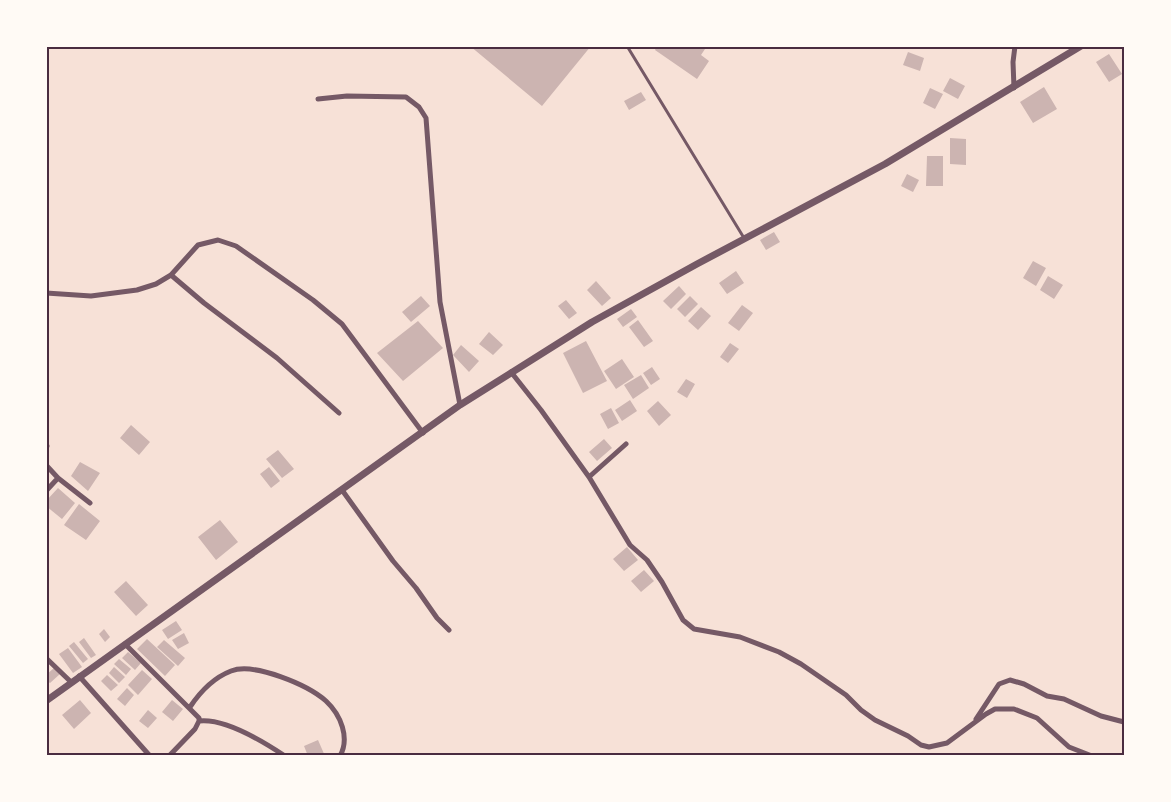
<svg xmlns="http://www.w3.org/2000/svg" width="1171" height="802" font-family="'Noto Serif',serif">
  <rect width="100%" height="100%" fill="#f7e1d7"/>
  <path fill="#ccb4b1" d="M470 46H591L542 106Z
    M657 46H707L701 55 709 61 697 79 655 50Z
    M908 52 924 58 920 71 903 65Z
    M1109 54 1122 74 1109 82 1096 62Z
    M950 78 965 86 958 99 943 91Z
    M1044 87 1057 109 1033 123 1020 102Z
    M930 88 943 94 935 109 923 103Z
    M641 92 646 100 629 110 624 101Z
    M950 138 966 139V165L950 164Z
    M927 156H943V186H926Z
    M907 174 919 180 913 192 901 186Z
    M774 232 780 242 766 250 760 240Z
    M1033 261 1046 268 1036 286 1023 278Z
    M736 271 744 283 727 294 719 283Z
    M1048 276 1063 285 1054 299 1040 290Z
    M596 281 611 298 602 306 587 290Z
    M679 286 686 294 671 309 663 301Z
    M421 296 430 306 411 322 402 312Z
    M690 296 698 304 685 317 677 309Z
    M566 300 577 313 569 319 558 306Z
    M742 305 753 313 739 331 728 323Z
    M701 307 711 316 698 330 688 321Z
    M631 309 637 317 623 327 617 319Z
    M638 320 653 341 644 347 629 327Z
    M418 321 443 348 403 381 377 353Z
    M489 332 503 345 493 355 479 344Z
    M586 341 607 381 583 393 563 353Z
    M730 343 739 349 728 363 720 357Z
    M461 345 479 361 469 372 453 355Z
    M622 359 634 377 616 389 604 371Z
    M652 367 660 379 651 385 643 373Z
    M641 375 649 388 633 399 624 385Z
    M686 379 695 384 687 398 677 392Z
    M630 400 637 411 622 421 615 410Z
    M658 401 671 415 659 426 647 411Z
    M611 408 619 423 608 429 600 414Z
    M131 425 150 442 139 455 120 438Z
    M604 439 612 448 597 461 589 452Z
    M278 450 294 469 282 478 266 459Z
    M80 462 100 473 88 491 71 476Z
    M269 467 280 481 271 488 260 474Z
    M58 488 75 503 62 519 46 506V501Z
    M79 504 100 521 86 540 64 525Z
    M220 520 238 542 216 560 198 537Z
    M627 547 638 560 624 571 613 559Z
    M644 570 654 581 641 592 631 581Z
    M126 581 148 605 136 616 114 592Z
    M176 621 182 630 168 639 162 630Z
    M104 629 110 637 105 642 99 634Z
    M184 633 189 643 178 649 172 640Z
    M84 638 96 655 91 658 79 642Z
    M147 639 175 665 165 676 137 649Z
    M164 640 185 658 178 666 157 647Z
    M74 642 88 659 83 663 69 646Z
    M68 648 82 667 73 673 59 654Z
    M128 652 141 663 135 670 122 658Z
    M119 659 131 669 126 675 114 664Z
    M114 667 125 677 119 683 109 673Z
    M54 668 60 674 50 683 46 680V675Z
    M142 670 152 679 138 695 128 685Z
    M107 675 118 685 111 691 101 681Z
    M127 688 134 695 125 706 117 699Z
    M80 700 91 713 74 729 62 715Z
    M172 700 183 709 173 721 162 712Z
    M148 710 157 718 148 728 139 721Z
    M318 740 325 756H308L304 746Z"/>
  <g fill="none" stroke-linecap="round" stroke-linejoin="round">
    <path stroke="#755966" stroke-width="3" d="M627 46 744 238"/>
    <path stroke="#755966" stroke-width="5" d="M1014 88 1013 62 1015 46
      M318 99 347 96 406 97 419 107 426 118 440 302 460 405
      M171 275 204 303 277 358 339 413
      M46 293 91 296 137 290 156 284 171 275 198 245 218 240 236 246 313 300 342 324 423 433
      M511 372 541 410 589 477 630 545 647 560 662 582 683 620 694 629 740 637 779 652 801 664 846 695 861 710 875 720 908 736 921 745 929 747 947 743 986 714 995 709H1014L1037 718 1069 747 1092 756
      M46 446H47
      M46 465 58 478 90 503
      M589 477 626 444
      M342 490 393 561 416 588 437 618 449 630
      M46 491 58 478
      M125 644 199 718V721L195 729 169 756
      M46 658 71 682
      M79 676 150 756
      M190 707C200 692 213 678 231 671 254 662 308 685 326 701 341 715 350 738 340 756
      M976 719 999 684 1010 680 1024 684 1047 696 1064 699 1101 716 1124 722
      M199 721C225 718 264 742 285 756"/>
    <path stroke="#755966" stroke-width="7" d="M46 701 460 405 592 322 697 264 885 164 1081 46"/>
  </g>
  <rect width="1171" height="802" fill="none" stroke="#fffaf5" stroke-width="96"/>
  <rect x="48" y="48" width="1075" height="706" fill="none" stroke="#4a2c40" stroke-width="2"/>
</svg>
